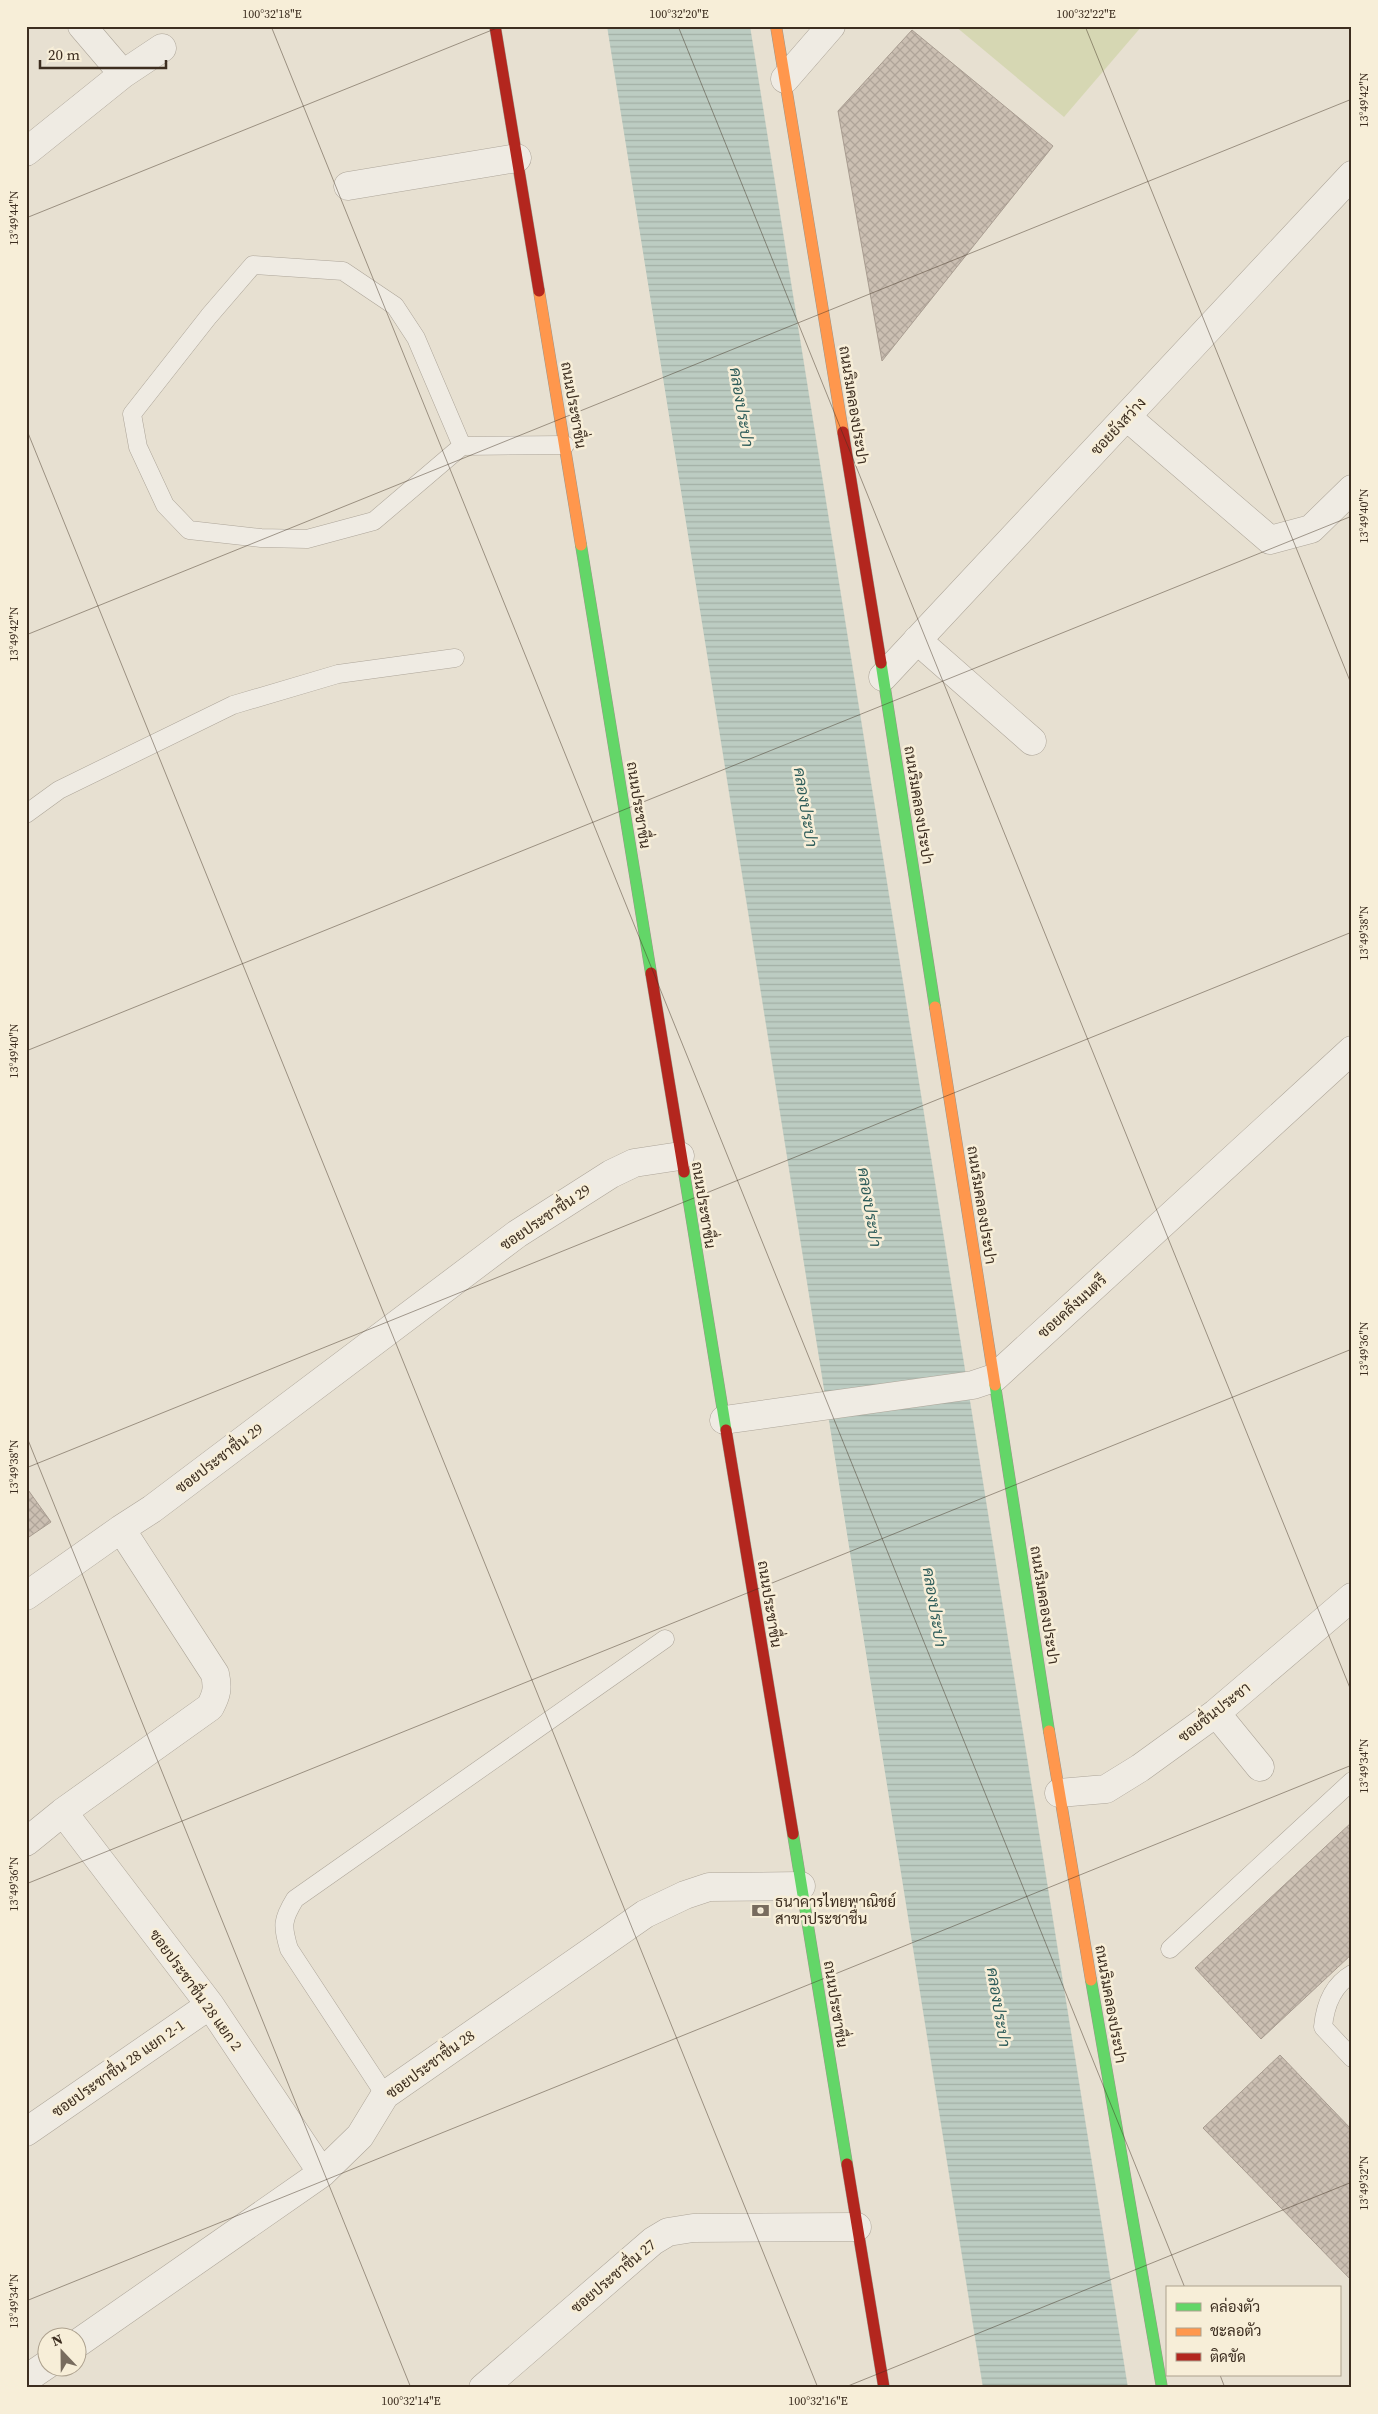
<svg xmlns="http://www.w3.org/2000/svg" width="1378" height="2414" font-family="'Source Serif 4',Sarabun,serif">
  <defs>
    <pattern id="water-rules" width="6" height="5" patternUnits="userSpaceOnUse" patternTransform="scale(1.25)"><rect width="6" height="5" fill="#bcccc2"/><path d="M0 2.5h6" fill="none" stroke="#a2b0a6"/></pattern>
    <pattern id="building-cross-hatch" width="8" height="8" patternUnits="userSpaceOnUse" patternTransform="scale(1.25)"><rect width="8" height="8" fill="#cbbfb2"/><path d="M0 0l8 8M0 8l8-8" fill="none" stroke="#afa499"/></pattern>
  </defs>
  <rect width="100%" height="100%" fill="#e7e0d1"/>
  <path fill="#d6d7b3" d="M955 26H1142L1064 117Z"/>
  <path fill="url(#water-rules)" d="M607 26H750L1128 2388H983Z"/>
  <path fill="url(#building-cross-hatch)" stroke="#a89c90" d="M912 30 1053 146 882 361 838 111Z
    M26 1487 51 1522 26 1539Z
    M1352 1822V1954L1261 2039 1195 1968Z
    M1280 2055 1352 2130V2281L1203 2128Z"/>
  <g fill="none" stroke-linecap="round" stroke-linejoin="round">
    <defs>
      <path id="lane" d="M462 446 416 338 395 306 343 271 253 265 209 316 132 414 138 447 165 505 189 530 261 538 307 539 374 521 462 446 565 445
        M26 814 59 790 233 705 338 674 455 658
        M1170 1949 1352 1781
        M1352 1974C1333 1985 1325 2006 1323 2027L1352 2058
        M385 2095 289 1949C282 1926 282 1920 295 1899L665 1639"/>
      <path id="street" d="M82 26 123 74
        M785 79 831 26
        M26 152 123 74 162 48
        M348 186 517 158
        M1127 417 1270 540 1311 529 1352 489
        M917 640 1032 741
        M883 677 1352 175
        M724 1420 973 1385 994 1378 1352 1050
        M26 1596 121 1529
        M1216 1713 1260 1767
        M1059 1793 1106 1789 1140 1768 1216 1713 1352 1597
        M63 1812 210 2005 322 2173
        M26 1842 63 1812 210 1707C217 1694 218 1688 215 1674L121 1529 152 1509 517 1234 611 1174 634 1163 680 1156
        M26 2132 210 2005
        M78 2343 322 2173 360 2136 385 2095 645 1914 685 1895 709 1887 801 1886
        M26 2379 48 2364
        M483 2388 653 2241 668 2232 693 2228 857 2227"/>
      <path id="fast" d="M581 545 651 973
        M881 663 935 1007
        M684 1172 726 1430
        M995 1385 1049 1731
        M793 1834 847 2164
        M1091 1980 1162 2388"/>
      <path id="slow" d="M776 26 843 432
        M539 291 581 545
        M935 1007 995 1385
        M1049 1731 1091 1980"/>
      <path id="jam" d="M495 26 539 291
        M843 432 881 663
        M651 973 684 1172
        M726 1430 793 1834
        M847 2164 884 2388"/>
    </defs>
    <use href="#lane" stroke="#ada599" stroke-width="19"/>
    <use href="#street" stroke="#ada599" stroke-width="29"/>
    <use href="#fast" stroke="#9c958a" stroke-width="12"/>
    <use href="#slow" stroke="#9c958a" stroke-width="12"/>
    <use href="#jam" stroke="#9c958a" stroke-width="12"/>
    <use href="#lane" stroke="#efebe3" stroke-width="18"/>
    <use href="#street" stroke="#efebe3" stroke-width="28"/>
    <use href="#fast" stroke="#63d668" stroke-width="11"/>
    <use href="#slow" stroke="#ff974d" stroke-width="11"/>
    <use href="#jam" stroke="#b3261e" stroke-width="11"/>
  </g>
  <path fill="none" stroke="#3d2e20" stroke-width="1" stroke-opacity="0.45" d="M271 26 1185 2288M678 26 1352 1693M1085 26 1352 686M26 218 502 26M26 428 818 2388M26 635 1352 99M26 1051 1352 516M26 1435 411 2388M26 1468 1352 932M26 1884 1352 1349M26 2301 1352 1765M1220 2375 1225 2388M843 2388 1352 2182"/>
  <defs>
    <symbol id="bank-bare" viewBox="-9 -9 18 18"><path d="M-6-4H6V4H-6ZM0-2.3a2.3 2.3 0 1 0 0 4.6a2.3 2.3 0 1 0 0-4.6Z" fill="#786c5e" stroke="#f7eed8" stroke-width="2.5" paint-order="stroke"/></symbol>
  </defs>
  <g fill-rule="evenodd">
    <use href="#bank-bare" x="748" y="1898" width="25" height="25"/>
  </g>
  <g text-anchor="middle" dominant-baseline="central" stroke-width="5" stroke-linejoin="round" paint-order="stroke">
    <g font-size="15" fill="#3d2e20" stroke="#f7eed8">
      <text transform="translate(574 405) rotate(80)">ถนนประชาชื่น</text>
      <text transform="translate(854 405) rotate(81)">ถนนริมคลองประปา</text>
      <text transform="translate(1118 426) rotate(-47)">ซอยยังสว่าง</text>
      <text transform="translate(639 805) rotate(81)">ถนนประชาชื่น</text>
      <text transform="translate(919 805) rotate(81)">ถนนริมคลองประปา</text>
      <text transform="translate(704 1205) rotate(81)">ถนนประชาชื่น</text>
      <text transform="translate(982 1205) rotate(81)">ถนนริมคลองประปา</text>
      <text transform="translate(545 1217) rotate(-34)">ซอยประชาชื่น 29</text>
      <text transform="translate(1072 1306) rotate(-42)">ซอยคลังมนตรี</text>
      <text transform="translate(219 1458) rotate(-37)">ซอยประชาชื่น 29</text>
      <text transform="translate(770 1604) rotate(81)">ถนนประชาชื่น</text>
      <text transform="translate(1045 1605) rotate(81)">ถนนริมคลองประปา</text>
      <text transform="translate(1214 1712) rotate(-38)">ซอยชื่นประชา</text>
      <text transform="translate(196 1990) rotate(54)">ซอยประชาชื่น 28 แยก 2</text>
      <text transform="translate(836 2004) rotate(81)">ถนนประชาชื่น</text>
      <text transform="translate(1111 2004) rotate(80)">ถนนริมคลองประปา</text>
      <text transform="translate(430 2064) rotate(-36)">ซอยประชาชื่น 28</text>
      <text transform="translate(118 2068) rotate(-35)">ซอยประชาชื่น 28 แยก 2-1</text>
      <text transform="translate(613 2276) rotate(-40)">ซอยประชาชื่น 27</text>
    </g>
    <g font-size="15" fill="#3d2e20" stroke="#f7eed8" text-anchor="start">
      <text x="775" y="1901">ธนาคารไทยพาณิชย์<tspan x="775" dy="17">สาขาประชาชื่น</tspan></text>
    </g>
    <g font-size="16" font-style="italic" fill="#2f5d5a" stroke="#f7eed8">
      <text transform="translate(742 407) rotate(81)">คลองประปา</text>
      <text transform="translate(806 807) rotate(81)">คลองประปา</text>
      <text transform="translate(870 1207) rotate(81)">คลองประปา</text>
      <text transform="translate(935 1607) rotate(81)">คลองประปา</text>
      <text transform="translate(999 2007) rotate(81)">คลองประปา</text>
    </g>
  </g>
  <rect width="1378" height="2414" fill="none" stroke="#f7eed8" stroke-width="55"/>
  <rect x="1166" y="2286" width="175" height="90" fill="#f7eed8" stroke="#ada18e"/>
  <rect x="1176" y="2303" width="25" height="8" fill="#63d668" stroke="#ada18e"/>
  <text x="1210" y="2312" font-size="15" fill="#3d2e20">คล่องตัว</text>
  <rect x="1176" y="2328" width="25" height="8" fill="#ff974d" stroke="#ada18e"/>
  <text x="1210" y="2336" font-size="15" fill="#3d2e20">ชะลอตัว</text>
  <rect x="1176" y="2353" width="25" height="8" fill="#b3261e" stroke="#ada18e"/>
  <text x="1210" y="2362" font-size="15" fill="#3d2e20">ติดขัด</text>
  <g transform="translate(62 2352) rotate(338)"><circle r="24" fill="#f7eed8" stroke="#ada18e"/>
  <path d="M0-4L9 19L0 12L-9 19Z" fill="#786c5e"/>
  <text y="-8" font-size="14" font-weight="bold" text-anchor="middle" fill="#3d2e20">N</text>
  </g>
  <path d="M40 60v8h126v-8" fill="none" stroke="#3d2e20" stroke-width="2.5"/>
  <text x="48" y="60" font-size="15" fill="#3d2e20" stroke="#f7eed8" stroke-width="4" paint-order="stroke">20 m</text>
  <rect x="28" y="28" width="1322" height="2358" fill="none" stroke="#3d2e20" stroke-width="2"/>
  <g font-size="12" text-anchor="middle" fill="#3d2e20">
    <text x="272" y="18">100°32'18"E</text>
    <text x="679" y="18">100°32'20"E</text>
    <text x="1086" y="18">100°32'22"E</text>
    <text transform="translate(1364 100) rotate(-90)" y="4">13°49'42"N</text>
    <text transform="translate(14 218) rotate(-90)" y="4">13°49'44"N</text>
    <text transform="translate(1364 516) rotate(-90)" y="4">13°49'40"N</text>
    <text transform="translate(14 634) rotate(-90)" y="4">13°49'42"N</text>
    <text transform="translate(1364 933) rotate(-90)" y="4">13°49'38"N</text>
    <text transform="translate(14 1051) rotate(-90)" y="4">13°49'40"N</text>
    <text transform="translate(1364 1349) rotate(-90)" y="4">13°49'36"N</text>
    <text transform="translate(14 1467) rotate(-90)" y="4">13°49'38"N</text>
    <text transform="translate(1364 1766) rotate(-90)" y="4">13°49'34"N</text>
    <text transform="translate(14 1884) rotate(-90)" y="4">13°49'36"N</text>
    <text transform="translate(1364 2183) rotate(-90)" y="4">13°49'32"N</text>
    <text transform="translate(14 2301) rotate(-90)" y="4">13°49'34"N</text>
    <text x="411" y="2405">100°32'14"E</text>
    <text x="818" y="2405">100°32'16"E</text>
  </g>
</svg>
